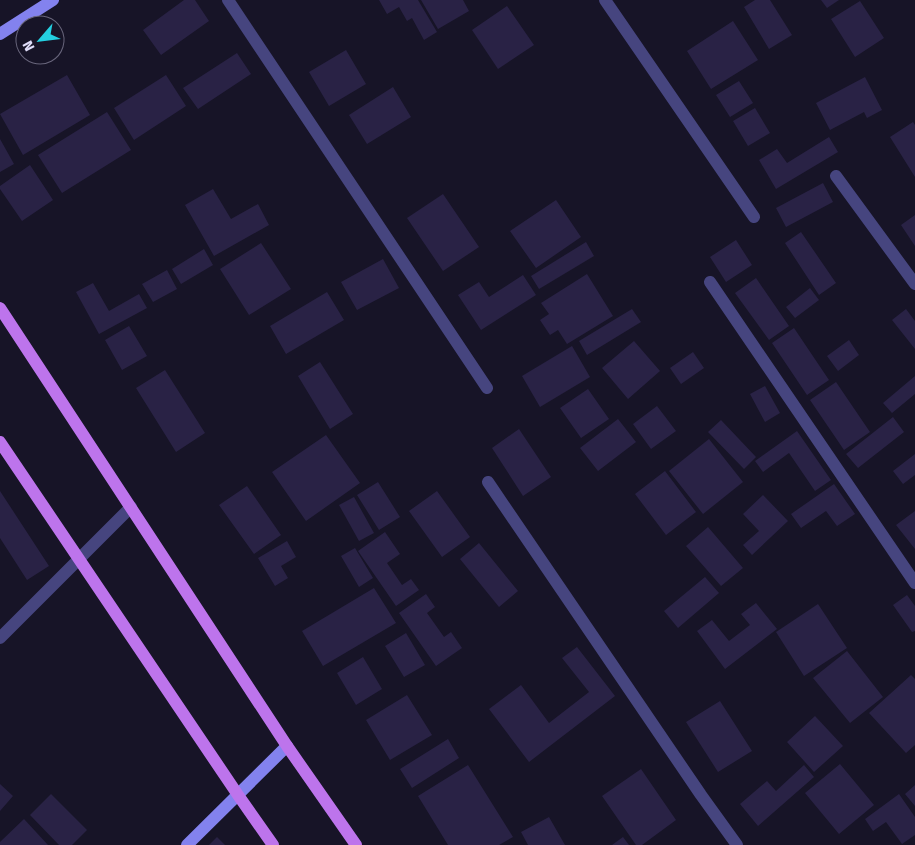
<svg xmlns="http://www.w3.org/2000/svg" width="915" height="845" font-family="'Fira Sans',sans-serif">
  <rect width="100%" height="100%" fill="#171427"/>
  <path fill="#292245" d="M184 0H195L209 21 161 55 143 30Z
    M379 0H418L437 32 424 40 412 18 407 21 399 7 387 14Z
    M421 0H463L469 11 438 29Z
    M755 0H770L792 35 769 49 744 7Z
    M821 0H839L827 8Z
    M860 1 884 38 855 57 831 19Z
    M507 6 534 45 498 69 472 30Z
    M733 21 758 60 711 89 687 51Z
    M346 50 366 84 329 106 309 72Z
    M237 53 251 74 198 109 183 88Z
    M67 75 90 115 23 155 0 114Z
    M166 75 186 106 134 140 114 108Z
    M865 77 882 110 867 118 864 112 830 130 816 103Z
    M739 81 753 103 730 117 716 95Z
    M393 87 411 117 367 144 349 115Z
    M755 108 770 133 748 146 733 121Z
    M107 112 131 150 62 193 38 155Z
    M913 122 915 125V177L890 137Z
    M829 137 838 152 776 189 759 160 777 149 787 163Z
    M0 139 14 164 0 172Z
    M30 165 53 200 22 221 0 189V186Z
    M823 183 833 202 786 227 776 208Z
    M213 189 231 219 258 204 269 225 214 256 185 205Z
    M443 194 479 247 443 271 407 218Z
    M556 200 581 237 536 268 510 231Z
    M915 215V246L901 225Z
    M801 232 836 283 819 295 785 243Z
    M736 240 752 265 726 282 710 257Z
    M586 242 594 256 539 289 531 276Z
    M261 243 291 289 249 315 220 269Z
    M204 249 213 265 181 284 172 269Z
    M383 259 399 288 357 310 341 282Z
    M167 270 177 289 153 302 142 284Z
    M587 274 613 316 567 344 558 330 550 335 540 320 549 314 541 303Z
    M523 275 536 295 481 330 458 295 479 282 489 297Z
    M756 278 789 326 769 340 735 293Z
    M93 283 109 311 139 294 147 308 99 334 76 292Z
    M810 288 819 300 795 318 786 307Z
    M327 292 344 320 286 354 270 326Z
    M632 309 641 322 587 355 579 341Z
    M906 309 915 321V349L892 320Z
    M129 326 147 356 122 370 105 340Z
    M794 328 829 380 807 395 772 343Z
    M849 340 859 355 838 371 827 356Z
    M634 341 660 371 628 399 602 368Z
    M572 346 590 377 540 407 522 376Z
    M693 352 704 368 681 384 670 368Z
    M320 362 353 414 330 429 298 376Z
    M165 370 205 433 176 452 136 388Z
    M915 376V394L892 413 883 403Z
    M836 382 870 432 844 450 810 400Z
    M765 386 780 413 765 422 750 394Z
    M588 389 609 419 581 438 560 408Z
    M657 406 676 431 651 449 633 424Z
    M893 417 904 432 858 468 846 454Z
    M618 419 636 442 598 471 580 448Z
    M721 420 756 457 744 469 708 432Z
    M519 429 551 477 523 496 492 448Z
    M797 431 831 480 815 491 789 453 763 472 755 461Z
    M326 435 360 483 306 521 272 472Z
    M709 439 743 482 703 514 669 471Z
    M915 454V475L903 484 893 471Z
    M665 471 696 512 666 535 635 494Z
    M378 482 400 517 379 530 357 495Z
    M834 484 855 514 837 526 826 511 801 528 791 514Z
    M247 486 281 535 254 554 219 505Z
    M0 491 49 566 27 580 0 538Z
    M437 491 470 537 442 557 409 511Z
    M763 495 788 521 752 555 743 545 759 531 743 514Z
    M354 497 374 533 359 541 339 505Z
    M915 511V549L896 525Z
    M708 527 743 568 721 586 686 546Z
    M385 532 400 554 387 563 402 585 411 579 419 590 396 606 358 551Z
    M287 541 296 557 281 566 288 578 275 586 258 558Z
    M479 543 518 591 499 607 460 559Z
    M355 548 373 578 359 587 341 556Z
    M705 577 719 593 678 628 664 611Z
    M374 588 396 623 323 666 302 631Z
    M426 594 435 607 427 613 444 637 451 632 462 648 436 666 399 613Z
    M907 595 915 606V631L912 632 893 605Z
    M756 603 777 629 725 669 697 631 712 620 729 641 750 625 741 614Z
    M818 604 847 648 804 676 776 632Z
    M406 633 425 665 404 677 385 646Z
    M577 647 615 696 529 762 489 709 521 685 549 723 589 692 562 658Z
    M847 651 883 697 850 723 813 678Z
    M363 657 382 689 356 705 337 673Z
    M911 675 915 679V745L906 753 869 713Z
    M407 695 432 735 390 760 366 720Z
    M720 701 752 751 718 772 686 722Z
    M815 716 843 746 814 772 787 742Z
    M448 739 459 758 412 788 400 769Z
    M840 764 874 805 839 834 805 793Z
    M468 765 513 837 499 845H448L418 796Z
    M804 765 814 777 758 826 740 804 767 781 776 791Z
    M641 769 676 820 642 845H636L602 796Z
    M0 784 13 796 0 811Z
    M915 785V806L905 794Z
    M51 794 87 830 72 845H59L30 815Z
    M899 794 915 817V835L902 844 886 822 873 831 865 819Z
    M549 817 565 845H528L521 832Z
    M24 819 48 845H0V842Z
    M217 837 225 845H209Z
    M623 837 629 845H612Z"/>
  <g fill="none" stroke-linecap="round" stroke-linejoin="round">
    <path stroke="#46457f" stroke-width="12" d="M228 0 487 388
      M605 0 754 217
      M836 176 915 284
      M710 282 915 583
      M488 482 701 795 737 845
      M0 638 131 507"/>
    <path stroke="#8382ee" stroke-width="12" d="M0 34 53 0
      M187 845 287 746"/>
    <path stroke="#bd74ec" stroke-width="12" d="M0 308 287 746 356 845
      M0 442 238 795 273 845"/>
  </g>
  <g transform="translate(40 40) rotate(242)"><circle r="24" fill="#171427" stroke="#68657b"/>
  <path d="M0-4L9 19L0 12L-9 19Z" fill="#24d0e1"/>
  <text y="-8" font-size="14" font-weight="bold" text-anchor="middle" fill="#e1defa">N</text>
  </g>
</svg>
